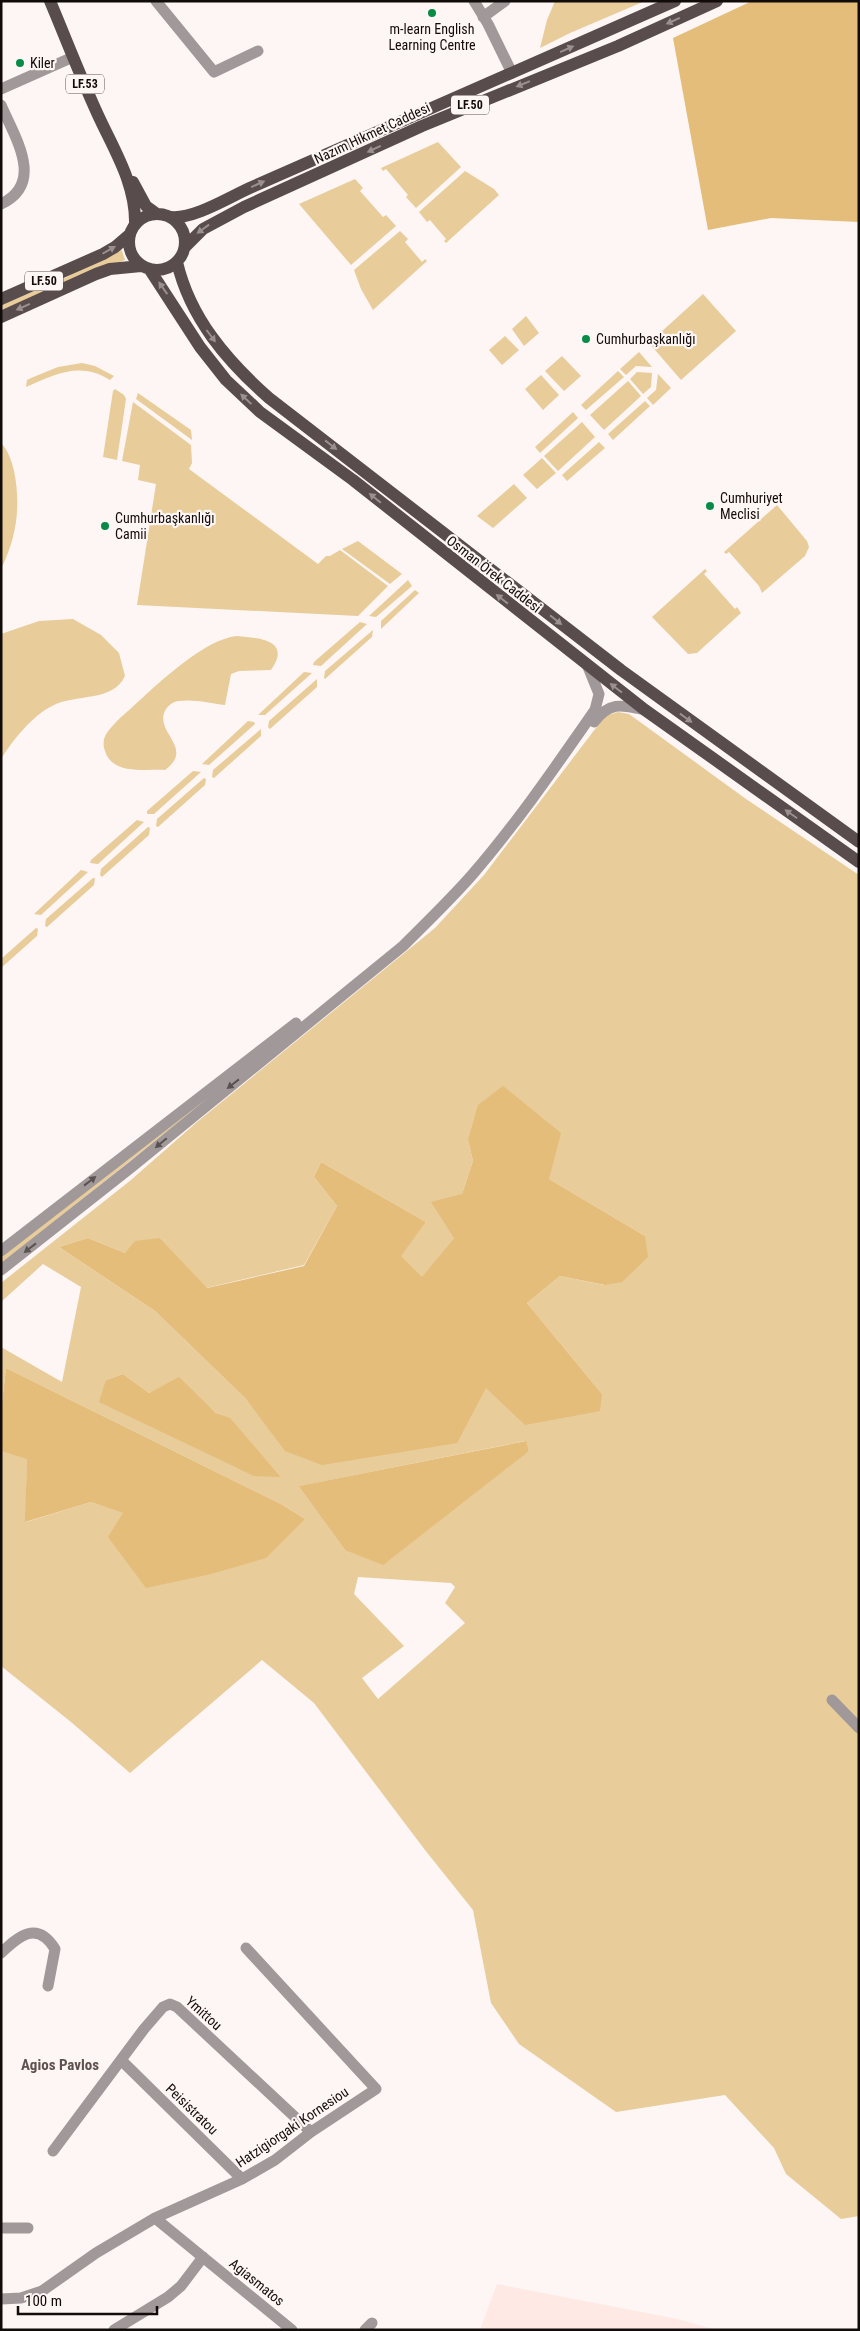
<svg xmlns="http://www.w3.org/2000/svg" width="860" height="2331" font-family="'Roboto Condensed',sans-serif">
  <rect width="100%" height="100%" fill="#fdf6f4"/>
  <path fill="#fee9e4" d="M497 2284 678 2319 716 2330H480Z"/>
  <path fill="#e8cc9a" fill-rule="evenodd" d="M555 1H645L570 33 540 48 547 20Z
    M438 142 461 167 416 208 406 197 408 195 386 169 383 171 381 168Z
    M465 171 494 189 499 195 446 243 444 241 446 239 430 220 427 222 419 212Z
    M355 179 363 188 360 191 383 217 386 215 396 226 351 265 299 204Z
    M400 231 408 239 405 242 422 262 425 259 427 261 373 310 361 289 354 270Z
    M121 248 125 260 1 310V305L65 278Z
    M703 294 736 331 681 380 649 343Z
    M526 316 539 333 524 346 512 329Z
    M505 336 519 350 502 365 489 350Z
    M639 352 652 367 636 366 626 375 620 369Z
    M562 356 581 376 564 391 545 371Z
    M82 363 95 366 114 376 110 380C81 361 55 374 26 387L27 380 31 378 58 367Z
    M618 371 624 377 586 410 581 405Z
    M637 372 652 373 651 387 643 394 630 379Z
    M658 374 671 388 653 405 647 398 656 390Z
    M541 375 559 395 543 410 525 389Z
    M628 381 641 396 604 430 590 415Z
    M115 389 124 395 126 399 117 460 103 457 113 391Z
    M138 393 191 430 192 440 136 399Z
    M645 401 650 406 613 440 608 434Z
    M133 402 191 445 192 463 189 469 318 564 326 556H330L340 550 388 586 358 616 137 605 156 484 138 480 140 465 122 461Z
    M573 412 578 418 540 453 535 447Z
    M582 422 595 437 558 471 544 456Z
    M599 442 605 448 567 481 562 475Z
    M1 443C8 450 12 462 14 471 21 505 17 537 1 569Z
    M542 458 556 473 537 489 523 475Z
    M514 484 527 498 493 528 477 516Z
    M777 505 807 541 809 547 805 556 762 593 759 586 729 552 726 554 724 552Z
    M358 541 402 574 390 584 342 549Z
    M705 569 707 571 704 574 735 609 737 607 741 613 697 653 688 654 652 617Z
    M408 580 412 586 376 617 369 616Z
    M415 590 419 593 381 629V621Z
    M73 619 101 635 119 653 125 676C112 703 76 693 52 706 32 716 13 740 1 759V634L39 621Z
    M360 622 367 624 321 666 313 665 314 662Z
    M373 630 372 637 325 679 324 678 325 671Z
    M237 636C259 638 292 640 271 670L239 671 231 674 225 705C211 703 193 699 179 701 174 701 169 705 166 709 152 732 196 747 165 770 145 769 112 775 105 751 100 737 109 730 118 720 147 695 199 640 237 636Z
    M304 672 312 673 265 715H258Z
    M317 679V687L270 729 268 727 269 721Z
    M618 712 629 714 746 799 859 875V2216L841 2219 786 2174 774 2148 725 2095 616 2112 519 2044 491 2003 473 1910 425 1850 314 1703 262 1660 130 1773 71 1722 1 1666V1451L27 1458 26 1522 91 1502 124 1513 305 1519 281 1504 6 1368 1 1412V1347L62 1382 81 1287 43 1264 1 1302V1283L131 1180 197 1122 435 928 484 875 605 716ZM468 1140 549 1179 645 1236 604 1285 560 1276 527 1303 602 1394 486 1388 285 1450 245 1398 155 1311 59 1247 88 1238 125 1253 160 1238 206 1288 304 1265 337 1206 314 1177 321 1162 426 1222 400 1256 422 1278 454 1238 462 1194 473 1161ZM123 1374 149 1393 179 1378 216 1413 230 1419 281 1477 106 1380ZM525 1441 529 1451 345 1550 300 1486ZM358 1577 451 1583 455 1587 445 1603 465 1623 378 1699 362 1678 404 1646 354 1594Z
    M248 721 254 722 255 724 209 765 202 764Z
    M261 729V736L214 778 212 777 213 770Z
    M193 771 201 772 154 814H147V811Z
    M204 778 206 779 205 785 158 827 156 826 157 819Z
    M137 820 144 822 98 864 90 863 91 860Z
    M148 827 150 828 149 835 102 877 100 875 101 869Z
    M81 870 88 872 41 915 34 914Z
    M93 878H95L94 885 47 927 45 926 46 919Z
    M36 928 38 929 37 936 1 968V959Z
    M293 1031 1 1264V1257Z"/>
  <path fill="#e3bd79" d="M752 1H859V222L771 218 708 230 673 38Z
    M503 1086 561 1133 549 1179 645 1236 648 1257 622 1282 605 1285 560 1276 527 1303 602 1394 600 1411 525 1425 486 1388 457 1443 322 1465 285 1451 245 1398 155 1311 59 1247 88 1238 125 1253 135 1241 160 1238 207 1288 304 1266 337 1206 314 1177 321 1162 426 1222 401 1256 422 1277 454 1238 431 1202 462 1194 473 1161 468 1140 478 1105Z
    M6 1368 281 1504 305 1519 266 1558 211 1574 146 1588 108 1537 123 1513 91 1502 25 1522 27 1459 1 1451V1412Z
    M123 1374 149 1393 179 1377 216 1413 230 1418 281 1477 254 1476 99 1402 106 1380Z
    M526 1441 529 1451 383 1565 345 1550 299 1486Z"/>
  <g fill="none" stroke-linecap="round" stroke-linejoin="round">
    <path stroke="#a09899" stroke-width="11" d="M156 1 214 72 258 51
      M474 1 488 24 512 73
      M483 17 505 1
      M1 89 73 57
      M1 105C14 136 46 183 1 204
      M594 722C610 701 622 705 645 710
      M1 1251 296 1023
      M1 1270 133 1166 403 946C426 923 450 900 472 875 517 823 556 766 595 710L599 694 588 667
      M832 1700 859 1728
      M1 1953C19 1936 37 1920 55 1949L48 1986
      M121 2060 242 2179
      M53 2151 144 2029 163 2007 170 2004 177 2007 311 2132
      M155 2218 292 2330
      M1 2228H28
      M1 2299 21 2298 42 2291 96 2253 155 2218 242 2179 275 2160 311 2132 376 2089 246 1948
      M114 2330 168 2297 181 2286 203 2257
      M365 2330 372 2323"/>
    <path stroke="#584c4d" stroke-width="12" d="M50 1C66 39 81 78 98 115 114 150 136 184 135 224
      M133 182 146 206 157 214
      M129 242a28 28 0 1 1 56 0a28 28 0 1 1-56 0Z
      M171 217C195 219 229 197 252 187L675 1
      M185 247 203 229 244 207 422 126 618 46 717 1
      M177 262C190 318 227 361 269 398L621 670 859 842
      M150 270 200 347 226 380 260 412 353 480 645 710 859 862
      M1 299 103 254 115 247 129 235
      M1 317 96 274 110 269 141 266"/>
  </g>
  <defs><path id="oneway-solid" d="M-6-.8H1V-3.2L6.5 0L1 3.2V.8H-6Z" transform="scale(1.25)"/></defs>
  <g fill="#9a9090">
    <use href="#oneway-solid" transform="translate(673 21) rotate(156)"/>
    <use href="#oneway-solid" transform="translate(567 49) rotate(-24)"/>
    <use href="#oneway-solid" transform="translate(523 84) rotate(158)"/>
    <use href="#oneway-solid" transform="translate(374 149) rotate(155)"/>
    <use href="#oneway-solid" transform="translate(258 184) rotate(-24)"/>
    <use href="#oneway-solid" transform="translate(203 229) rotate(144)"/>
    <use href="#oneway-solid" transform="translate(109 250) rotate(-30)"/>
    <use href="#oneway-solid" transform="translate(163 288) rotate(-125)"/>
    <use href="#oneway-solid" transform="translate(23 307) rotate(156)"/>
    <use href="#oneway-solid" transform="translate(211 336) rotate(53)"/>
    <use href="#oneway-solid" transform="translate(246 399) rotate(-137)"/>
    <use href="#oneway-solid" transform="translate(331 445) rotate(38)"/>
    <use href="#oneway-solid" transform="translate(375 498) rotate(-141)"/>
    <use href="#oneway-solid" transform="translate(502 599) rotate(-142)"/>
    <use href="#oneway-solid" transform="translate(556 620) rotate(38)"/>
    <use href="#oneway-solid" transform="translate(616 688) rotate(-143)"/>
    <use href="#oneway-solid" transform="translate(686 718) rotate(36)"/>
    <use href="#oneway-solid" transform="translate(791 814) rotate(-145)"/>
  </g>
  <g fill="#585252">
    <use href="#oneway-solid" transform="translate(233 1084) rotate(142)"/>
    <use href="#oneway-solid" transform="translate(161 1143) rotate(140)"/>
    <use href="#oneway-solid" transform="translate(90 1181) rotate(-38)"/>
    <use href="#oneway-solid" transform="translate(30 1248) rotate(142)"/>
  </g>
  <g fill="#078b47" stroke="#fdf6f4" stroke-width="2">
    <circle cx="432" cy="13" r="5"/>
    <circle cx="20" cy="63" r="5"/>
    <circle cx="586" cy="339" r="5"/>
    <circle cx="710" cy="506" r="5"/>
    <circle cx="105" cy="526" r="5"/>
  </g>
  <g text-anchor="middle" dominant-baseline="central" stroke-width="4.5" stroke-linejoin="round" paint-order="stroke">
    <g fill="#fdf6f4" stroke="#585250" stroke-width="1">
      <rect x="66" y="74.5" width="38" height="19" rx="4"/>
      <rect x="451" y="95.5" width="38" height="19" rx="4"/>
      <rect x="25" y="271.5" width="38" height="19" rx="4"/>
    </g>
    <g font-size="12" font-weight="bold" fill="#110b0a">
      <text x="85" y="84">LF.53</text>
      <text x="470" y="105">LF.50</text>
      <text x="44" y="281">LF.50</text>
    </g>
    <g font-size="14" fill="#110b0a" stroke="#fdf6f4" text-anchor="start">
      <text x="432" y="29" text-anchor="middle">m-learn English<tspan x="432" dy="16">Learning Centre</tspan></text>
      <text x="30" y="63">Kiler</text>
      <text x="596" y="339">Cumhurbaşkanlığı</text>
      <text x="720" y="498">Cumhuriyet<tspan x="720" dy="16">Meclisi</tspan></text>
      <text x="115" y="518">Cumhurbaşkanlığı<tspan x="115" dy="16">Camii</tspan></text>
    </g>
    <g font-size="14" fill="#110b0a" stroke="#fdf6f4">
      <text transform="translate(372 133) rotate(-25)">Nazım Hikmet Caddesi</text>
      <text transform="translate(494 574) rotate(38)">Osman Örek Caddesi</text>
      <text transform="translate(204 2013) rotate(42)">Ymittou</text>
      <text transform="translate(192 2109) rotate(44)">Peisistratou</text>
      <text transform="translate(292 2127) rotate(-34)">Hatzigiorgaki Kornesiou</text>
      <text transform="translate(257 2282) rotate(39)">Agiasmatos</text>
    </g>
    <g font-size="15" font-weight="bold" fill="#5f514d" stroke="#fdf6f4">
      <text x="60" y="2065">Agios Pavlos</text>
    </g>
  </g>
  <rect width="860" height="2331" fill="none" stroke="#110b0a" stroke-width="5"/>
  <path d="M18 2306v8h139v-8" fill="none" stroke="#110b0a" stroke-width="2.5"/>
  <text x="25" y="2306" font-size="15" fill="#110b0a" stroke="#fdf6f4" stroke-width="4" paint-order="stroke">100 m</text>
</svg>
